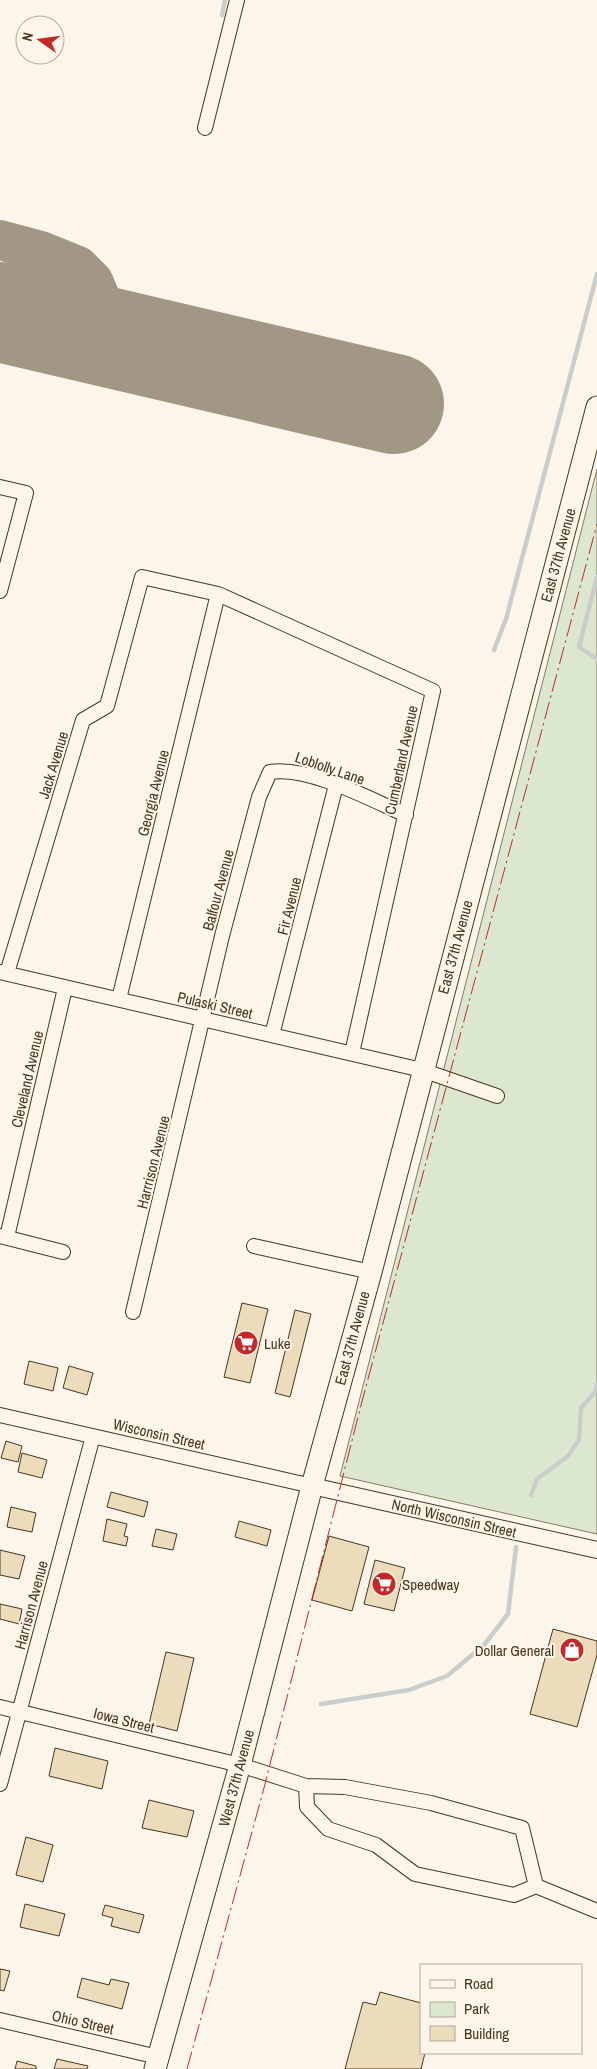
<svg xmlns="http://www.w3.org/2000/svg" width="597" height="2069" font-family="'Archivo Narrow',sans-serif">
  <rect width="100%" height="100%" fill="#fbf6e9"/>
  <path fill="#dce7d0" stroke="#887966" d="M597 469V1534L340 1476Z"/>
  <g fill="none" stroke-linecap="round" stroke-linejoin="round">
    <path stroke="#c9cecd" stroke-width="4.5" d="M222 15 225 0
      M597 577 579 647 597 659
      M494 650 506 619 597 274
      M531 1495 537 1479 568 1456 579 1440 581 1408 596 1391 597 1384
      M321 1704 409 1690 447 1676 484 1645 508 1614 516 1547"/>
    <path stroke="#a29684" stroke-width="40" d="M0 240 41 251 78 266 93 281 102 302 99 335"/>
    <path stroke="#a29684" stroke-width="100" d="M0 312 394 404"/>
  </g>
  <path fill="#ecdcbc" stroke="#4a3520" d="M242 1303 268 1309 250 1383 224 1377Z
    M295 1310 311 1314 290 1397 275 1393Z
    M29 1361 58 1368 53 1391 24 1384Z
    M69 1366 93 1373 87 1395 63 1388Z
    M6 1441 22 1446 18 1462 1 1458Z
    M22 1453 47 1460 42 1478 18 1472Z
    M111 1492 148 1502 144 1517 107 1507Z
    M11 1507 36 1513 32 1532 7 1527Z
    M107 1519 127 1524 124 1536 128 1537 126 1546 103 1541Z
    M239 1521 271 1530 267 1546 235 1537Z
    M156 1529 177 1534 173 1550 152 1546Z
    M329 1536 369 1547 352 1611 312 1600Z
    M0 1550 25 1556 19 1579 0 1575Z
    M375 1560 405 1568 394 1611 364 1604Z
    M0 1604 22 1609 19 1624 0 1619Z
    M553 1629 597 1641V1655L577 1727 530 1714Z
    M166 1652 194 1658 177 1731 149 1724Z
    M55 1748 108 1761 102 1789 49 1776Z
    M149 1800 194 1811 187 1837 142 1828Z
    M26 1837 53 1845 43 1882 16 1875Z
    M25 1904 65 1914 59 1936 20 1927Z
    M105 1905 144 1915 139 1933 111 1926 113 1918 102 1915Z
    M0 1969 10 1971 4 1991 0 1990Z
    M82 1978 109 1985 111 1979 129 1983 122 2009 77 1997Z
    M380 1992 421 2003V2053H425L421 2069H345L363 2002 376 2005Z
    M57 2059 88 2066 87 2069H54Z
    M17 2061 36 2066V2069H15Z"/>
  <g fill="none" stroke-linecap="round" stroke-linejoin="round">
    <defs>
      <path id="minor" d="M205 128 237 0
        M0 487 26 493 0 591
        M0 972 422 1070 497 1096
        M7 973 83 720 107 706 142 577 218 594 433 691 352 1053
        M119 999 218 594
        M272 1035 336 785
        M0 1236 63 1252
        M7 1237 65 988
        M254 1246 371 1272
        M133 1312 222 936 259 797 270 772C309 766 370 799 406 815
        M0 1415 312 1486
        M0 1707 240 1765 306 1786 345 1787 431 1803 522 1828 536 1886 597 1911
        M0 1784 93 1436
        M306 1786 307 1807 328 1829 376 1845 415 1874 514 1895 536 1886
        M0 2020 158 2057"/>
      <path id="tertiary" d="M312 1486 597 1550"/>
      <path id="primary" d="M155 2069 240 1765 312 1486 371 1272 597 407"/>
    </defs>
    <use href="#minor" stroke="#4a3520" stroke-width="16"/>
    <use href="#tertiary" stroke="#4a3520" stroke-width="18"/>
    <use href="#primary" stroke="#4a3520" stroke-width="23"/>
    <use href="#minor" stroke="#fbf6e9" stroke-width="14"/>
    <use href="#tertiary" stroke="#fbf6e9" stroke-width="16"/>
    <use href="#primary" stroke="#fbf6e9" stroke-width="21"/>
    <path stroke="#c62828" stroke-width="1" stroke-dasharray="18 4 2.5 4" stroke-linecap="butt" d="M187 2069 264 1788 360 1409 597 524"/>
  </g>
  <defs>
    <symbol id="supermarket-disc" viewBox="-11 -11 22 22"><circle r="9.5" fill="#c62828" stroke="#fbf6e9"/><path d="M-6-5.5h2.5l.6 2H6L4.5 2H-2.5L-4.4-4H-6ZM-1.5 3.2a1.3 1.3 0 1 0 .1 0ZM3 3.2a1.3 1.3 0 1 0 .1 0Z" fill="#fff"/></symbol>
    <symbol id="shop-disc" viewBox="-11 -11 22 22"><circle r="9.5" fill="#c62828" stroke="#fbf6e9"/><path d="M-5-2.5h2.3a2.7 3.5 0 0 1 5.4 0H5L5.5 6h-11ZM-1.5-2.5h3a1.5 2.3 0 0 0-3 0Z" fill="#fff"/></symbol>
  </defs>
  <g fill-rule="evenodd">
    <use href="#supermarket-disc" x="232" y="1329" width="28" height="28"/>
    <use href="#supermarket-disc" x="370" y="1570" width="28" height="28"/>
    <use href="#shop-disc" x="558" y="1636" width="28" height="28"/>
  </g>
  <g text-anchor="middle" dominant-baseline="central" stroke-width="4" stroke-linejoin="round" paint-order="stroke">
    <g font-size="15" fill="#4a3520" stroke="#fbf6e9">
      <text transform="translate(558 555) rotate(-75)">East 37th Avenue</text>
      <text transform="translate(401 760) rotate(-78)">Cumberland Avenue</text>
      <text transform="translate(53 765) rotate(-73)">Jack Avenue</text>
      <text transform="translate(330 768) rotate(19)">Loblolly Lane</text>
      <text transform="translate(153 793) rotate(-76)">Georgia Avenue</text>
      <text transform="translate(218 890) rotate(-75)">Balfour Avenue</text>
      <text transform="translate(289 906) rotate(-76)">Fir Avenue</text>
      <text transform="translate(455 947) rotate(-75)">East 37th Avenue</text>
      <text transform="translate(215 1005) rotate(13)">Pulaski Street</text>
      <text transform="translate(27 1079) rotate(-77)">Cleveland Avenue</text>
      <text transform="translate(153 1162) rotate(-76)">Harrrison Avenue</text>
      <text transform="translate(352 1338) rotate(-75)">East 37th Avenue</text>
      <text transform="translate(159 1434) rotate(13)">Wisconsin Street</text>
      <text transform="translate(454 1518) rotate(13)">North Wisconsin Street</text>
      <text transform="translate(31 1605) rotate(-75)">Harrison Avenue</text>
      <text transform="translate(124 1720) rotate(14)">Iowa Street</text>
      <text transform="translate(236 1778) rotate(-75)">West 37th Avenue</text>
      <text transform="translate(83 2022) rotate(13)">Ohio Street</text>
    </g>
    <g font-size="15" fill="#4a3520" stroke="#fbf6e9" text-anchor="start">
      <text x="264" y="1343">Luke</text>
      <text x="402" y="1584">Speedway</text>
      <text x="554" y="1650" text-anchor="end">Dollar General</text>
    </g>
  </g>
  <rect x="420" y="1964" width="162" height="90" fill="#fbf6e9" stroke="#b4a999"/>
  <rect x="430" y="1980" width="25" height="8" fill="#fbf6e9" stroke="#b4a999"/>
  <text x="464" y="1989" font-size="15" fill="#4a3520">Road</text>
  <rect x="430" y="2002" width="25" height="15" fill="#dce7d0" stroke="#b4a999"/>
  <text x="464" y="2014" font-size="15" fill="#4a3520">Park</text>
  <rect x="430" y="2026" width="25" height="15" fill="#ecdcbc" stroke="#b4a999"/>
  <text x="464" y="2039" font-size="15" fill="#4a3520">Building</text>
  <g transform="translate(40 40) rotate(284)"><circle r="24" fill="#fbf6e9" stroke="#b4a999"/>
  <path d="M0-4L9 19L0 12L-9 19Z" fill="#c62828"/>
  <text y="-8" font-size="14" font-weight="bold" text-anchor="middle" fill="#4a3520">N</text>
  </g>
</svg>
